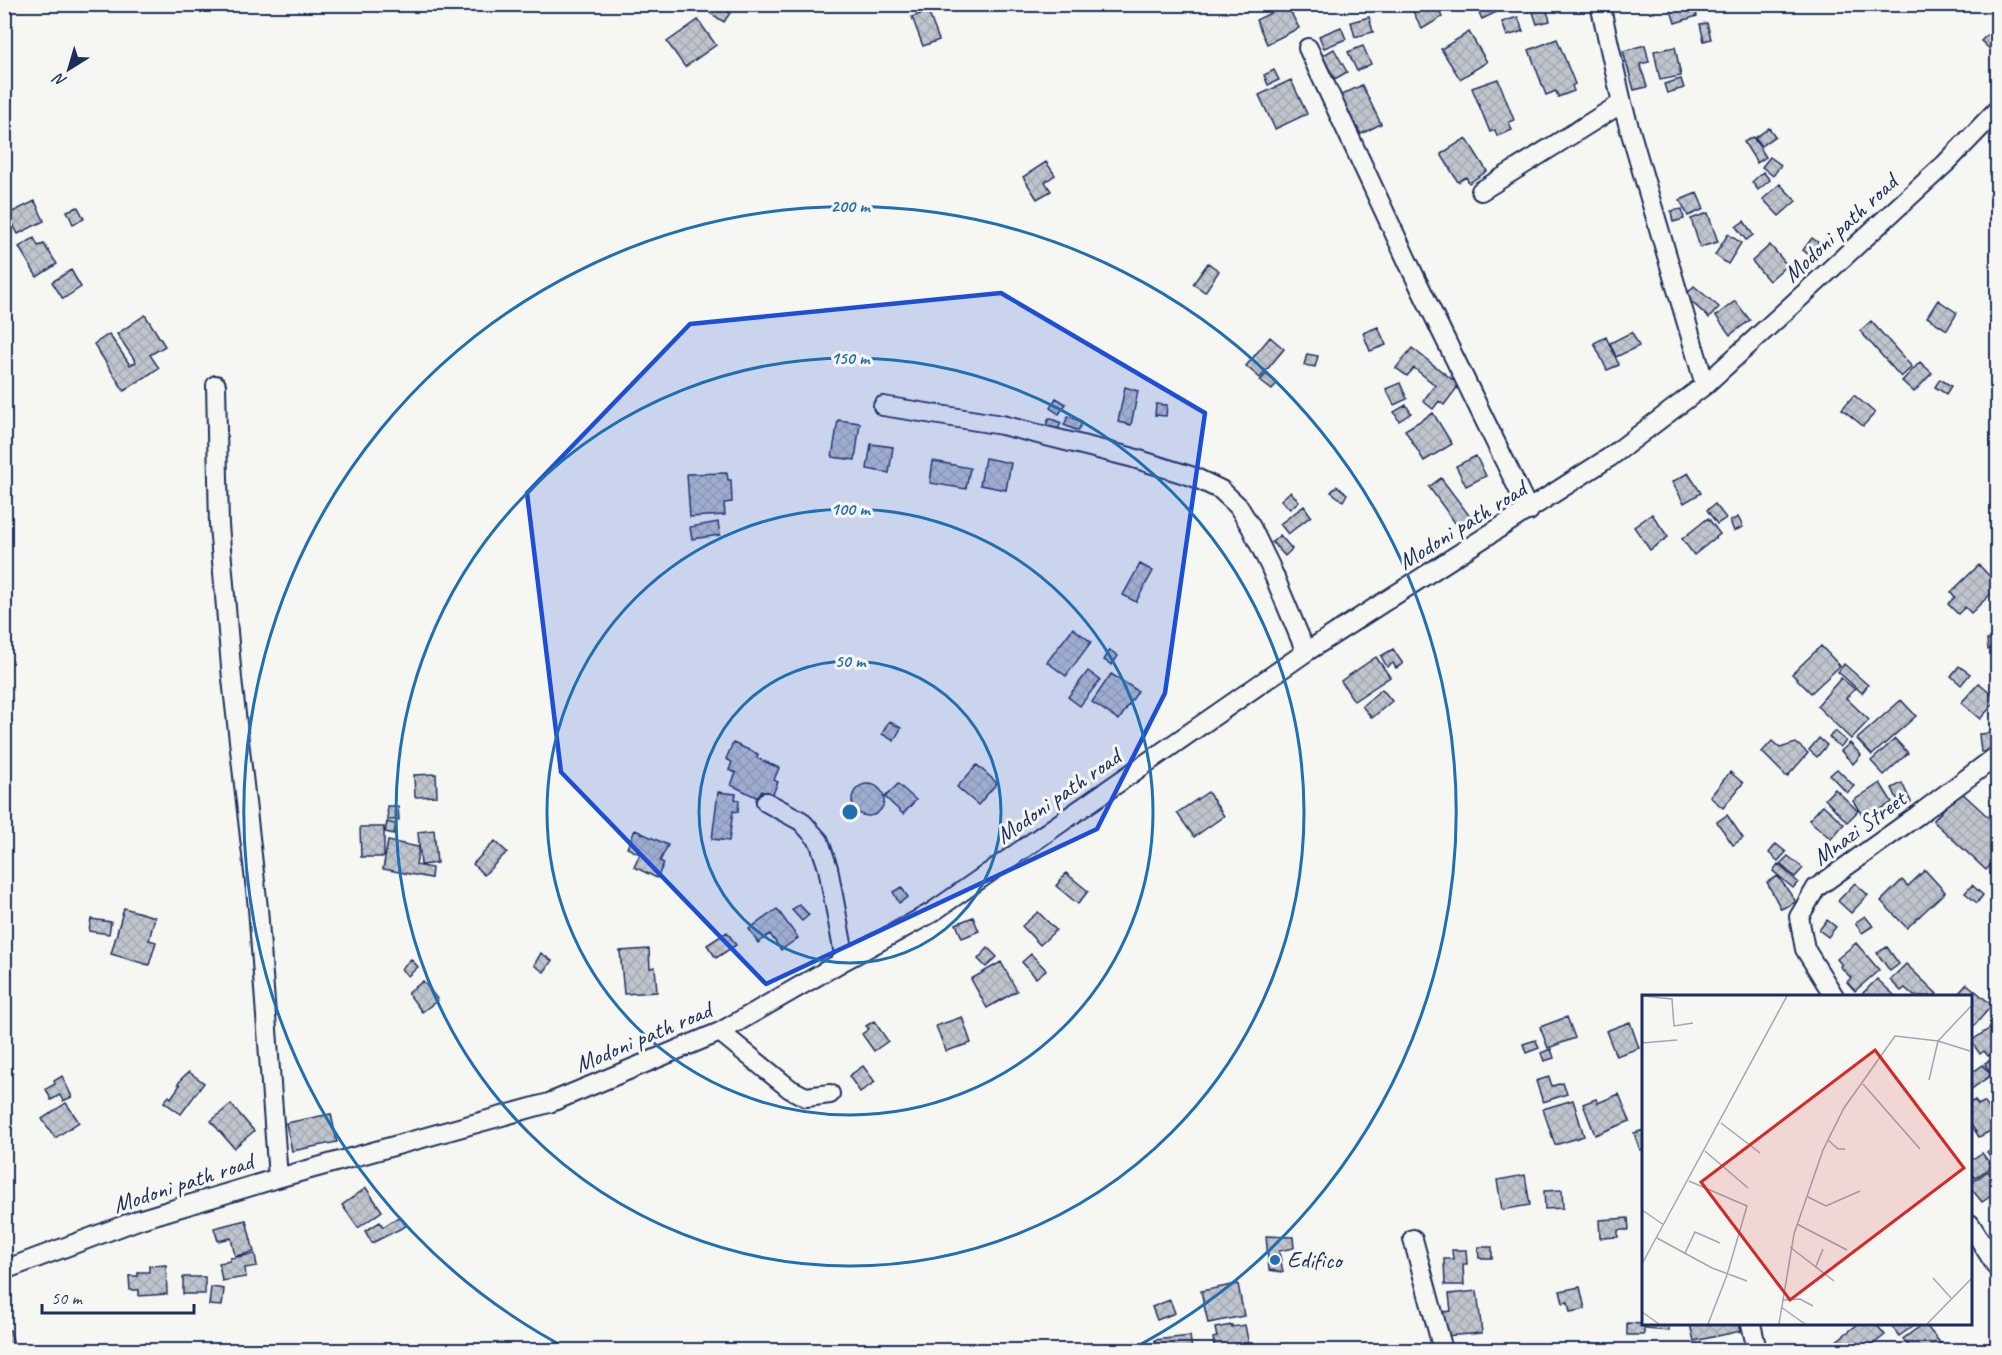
<svg xmlns="http://www.w3.org/2000/svg" width="2002" height="1355" font-family="Caveat,sans-serif">
  <defs>
    <pattern id="building-cross-hatch" width="8" height="8" patternUnits="userSpaceOnUse" patternTransform="scale(1.5)"><rect width="8" height="8" fill="#c0c4cd"/><path d="M0 0l8 8M0 8l8-8" fill="none" stroke="#a4a9b2"/></pattern>
  </defs>
  <rect width="100%" height="100%" fill="#f6f6f2"/>
  <filter id="ink" filterUnits="userSpaceOnUse"><feTurbulence type="fractalNoise" baseFrequency=".0167" numOctaves="2"/><feDisplacementMap in="SourceGraphic" scale="12" xChannelSelector="R" yChannelSelector="G"/><feConvolveMatrix kernelMatrix="1 2 1 2 8 2 1 2 1" color-interpolation-filters="sRGB"/></filter>
  <g filter="url(#ink)">
    <path fill="url(#building-cross-hatch)" stroke="#1b2f5e" stroke-width="1.5" d="M716 4 730 13 724 22 710 13Z
      M1409 4H1435L1442 17 1422 29Z
      M1490 4H1496L1499 11 1482 19 1478 10Z
      M1527 4H1545L1550 21 1537 24 1532 9 1528 11Z
      M1669 4H1694L1697 16 1675 23Z
      M1287 5 1299 28 1267 44 1256 20Z
      M928 11 939 40 923 46 912 17Z
      M1369 17 1373 32 1355 37 1351 22Z
      M1518 17 1523 31 1507 36 1502 22Z
      M698 20 716 45 685 67 667 42Z
      M1707 23 1711 39 1704 41 1700 24Z
      M1998 24V47L1993 52 1981 41Z
      M1341 27 1346 39 1324 48 1319 36Z
      M1469 32 1487 62 1460 79 1441 49Z
      M1557 39 1575 84 1572 86 1574 91 1558 97 1556 91 1546 95 1529 50Z
      M1645 45 1649 62 1640 64 1647 87 1634 90 1623 51Z
      M1363 46 1371 64 1357 71 1348 52Z
      M1675 47 1681 76 1660 80 1654 51Z
      M1334 49 1347 72 1335 79 1322 56Z
      M1274 70 1279 80 1268 85 1264 75Z
      M1498 79 1514 120 1509 122 1512 130 1497 136 1495 130 1490 132 1472 88Z
      M1681 79 1684 88 1667 93 1664 84Z
      M1291 80 1307 114 1275 129 1259 95Z
      M1362 85 1381 124 1361 134 1355 123 1349 127 1335 98Z
      M1769 128 1775 136 1761 146 1755 138Z
      M1753 137 1766 157 1757 163 1744 142Z
      M1466 138 1487 171 1469 183 1466 177 1458 182 1441 154Z
      M1770 157 1781 165 1773 176 1762 167Z
      M1046 162 1055 175 1045 182 1051 191 1037 199 1023 177Z
      M1763 172 1770 180 1758 190 1752 182Z
      M1780 184 1796 201 1779 216 1763 199Z
      M1697 193 1704 209 1688 216 1680 200Z
      M35 201 44 221 18 234 8 214Z
      M78 207 84 219 73 224 67 211Z
      M1682 209 1684 219 1673 222 1671 211Z
      M1708 213 1718 242 1700 247 1691 219Z
      M1744 221 1753 235 1746 240 1736 227Z
      M1728 234 1741 243 1728 264 1715 255Z
      M34 238 38 246 44 244 57 264 37 277 19 247Z
      M1812 238 1823 246 1814 259 1803 250Z
      M1770 245 1787 265 1769 281 1752 261Z
      M1208 263 1219 271 1205 292 1193 284Z
      M71 270 81 287 63 299 52 282Z
      M1694 286 1719 307 1709 318 1685 296Z
      M1938 300 1957 313 1947 330 1927 317Z
      M1735 301 1750 320 1730 335 1716 316Z
      M145 315 165 346 150 355 159 368 124 391 94 344 109 334 130 365 136 362 117 334Z
      M1871 321 1912 367 1901 377 1860 331Z
      M1378 327 1386 345 1370 351 1363 333Z
      M1632 332 1639 346 1616 357 1610 343Z
      M1270 337 1284 349 1260 378 1246 366Z
      M1606 337 1619 365 1607 370 1594 343Z
      M1412 348 1459 385 1444 405 1439 401 1433 409 1423 401 1435 385 1414 368 1407 376 1396 368Z
      M1307 354 1318 356 1315 367 1304 365Z
      M1920 362 1932 373 1914 392 1902 381Z
      M1266 374 1277 383 1272 390 1260 381Z
      M1940 379 1951 386 1946 394 1935 387Z
      M1400 383 1407 399 1394 405 1386 389Z
      M1125 387 1138 391 1131 425 1118 422Z
      M1854 395 1875 413 1863 426 1842 409Z
      M1056 398 1066 404 1059 414 1050 408Z
      M1156 404 1167 405 1166 416 1155 415Z
      M1406 405 1411 413 1399 421 1394 412Z
      M1433 413 1452 444 1424 461 1405 430Z
      M1068 416 1082 422 1078 431 1064 425Z
      M1049 418 1061 423 1056 433 1045 428Z
      M838 420 860 423 855 460 832 457Z
      M871 444 893 447 889 473 867 469Z
      M1476 456 1486 476 1466 486 1456 466Z
      M985 458 1011 463 1006 490 980 485Z
      M933 461 970 468 966 489 930 483Z
      M727 473 728 480H731L732 502 724 503 725 515 690 517 687 474Z
      M1688 473 1701 493 1684 503 1672 482Z
      M1441 478 1474 522 1461 531 1429 487Z
      M1337 486 1347 494 1343 501 1331 492Z
      M1290 492 1299 501 1290 509 1281 500Z
      M1715 504 1726 518 1717 524 1707 510Z
      M1304 506 1311 516 1288 534 1280 524Z
      M1652 514 1668 537 1650 550 1634 527Z
      M1738 517 1743 527 1734 531 1730 521Z
      M1708 518 1720 534 1694 555 1682 539Z
      M718 522 720 535 692 539 690 527Z
      M1280 535 1292 549 1285 556 1272 542Z
      M1140 564 1153 571 1136 602 1123 595Z
      M1979 565 1998 585V587L1971 613 1965 607 1958 614 1948 604 1955 597 1951 592Z
      M1073 628 1091 642 1066 676 1047 662Z
      M1998 639V649L1988 650 1987 640Z
      M1821 646 1840 666 1811 693 1792 674Z
      M1393 649 1403 664 1396 668 1393 663 1387 667 1381 656Z
      M1110 650 1118 656 1112 665 1104 660Z
      M1376 657 1390 677 1354 701 1341 681Z
      M1844 664 1868 685 1862 693 1838 672Z
      M1959 666 1970 674 1961 685 1951 676Z
      M1088 671 1100 680 1080 706 1068 697Z
      M1111 674 1138 691 1119 720 1092 702Z
      M1841 678 1855 689 1846 698 1869 720 1851 739 1817 706Z
      M1979 683 1998 699 1980 719 1961 703Z
      M1382 689 1392 701 1372 718 1362 706Z
      M1901 700 1916 716 1872 755 1857 739Z
      M889 721 901 728 894 741 882 734Z
      M1835 731 1846 741 1840 747 1829 737Z
      M1995 733 1996 751 1981 752 1979 734Z
      M1819 738 1827 745 1817 757 1809 750Z
      M1895 739 1908 753 1884 775 1871 761Z
      M1772 741 1780 748 1796 743 1808 753 1787 777 1762 752Z
      M733 743 758 754 757 758 779 768 774 780 778 782 772 796 761 791 758 798 731 785 736 773 729 770 732 762 726 759Z
      M1850 743 1861 755 1853 764 1841 751Z
      M977 765 997 783 978 805 957 787Z
      M1837 769 1854 786 1847 793 1830 775Z
      M1730 772 1743 783 1723 808 1710 797Z
      M436 774 437 796 415 797 414 775Z
      M1880 783 1892 802 1877 812 1882 819 1870 827 1853 801Z
      M1902 783 1911 802 1901 807 1892 788Z
      M898 784 916 800 903 814 885 797Z
      M852 800a16 16 0 1 1 32 0a16 16 0 1 1-32 0Z
      M1835 789 1858 811 1847 822 1825 799Z
      M1960 791 1998 826V857L1986 870 1933 821Z
      M718 792 736 794 735 799 739 800 738 812 733 811 729 841 712 839Z
      M1208 792 1224 816 1194 837 1177 813Z
      M1823 805 1844 824 1831 839 1809 820Z
      M387 806H398L399 820H388Z
      M1727 815 1743 838 1733 845 1717 822Z
      M387 822 396 824 394 834 385 832Z
      M360 827H384V857H361Z
      M434 830 437 863 421 865 418 832Z
      M635 830 668 845 660 861 664 863 657 878 634 867 640 854 627 848Z
      M388 841 419 847 416 865 432 868 431 878 383 869Z
      M495 841 507 852 484 875 473 864Z
      M1776 844 1786 852 1778 861 1769 853Z
      M1788 856 1803 868 1795 877 1780 864Z
      M1778 864 1798 882 1793 888 1773 871Z
      M1925 870 1945 892 1907 928 1881 901 1902 880 1908 886Z
      M1066 873 1088 891 1078 904 1056 886Z
      M1778 876 1796 902 1781 909 1767 882Z
      M1855 883 1868 895 1851 913 1838 901Z
      M1972 885 1983 895 1977 903 1965 893Z
      M901 887 908 897 899 903 893 892Z
      M799 904 809 915 802 921 792 910Z
      M124 908 155 917 149 940 156 942 149 965 111 954Z
      M777 909 798 938 781 950 770 934 758 943 749 929Z
      M1038 912 1056 930 1040 945 1022 926Z
      M1865 916 1873 926 1862 933 1855 923Z
      M973 917 979 931 962 938 956 924Z
      M91 919 111 922 109 934 89 931Z
      M1827 920 1836 927 1828 937 1819 930Z
      M727 932 736 945 716 958 707 945Z
      M1856 943 1879 970 1855 991 1847 982 1851 978 1840 966 1842 965 1837 959Z
      M1887 947 1899 964 1890 971 1877 953Z
      M988 948 997 957 986 967 978 959Z
      M649 949 650 968 655 967 657 992 624 994 620 951Z
      M541 953 552 961 544 972 534 965Z
      M1031 954 1046 970 1036 978 1022 962Z
      M411 959 418 967 408 976 401 969Z
      M1001 962 1017 991 987 1008 971 979Z
      M1906 964 1937 994 1934 996H1914L1905 988 1901 991 1890 980Z
      M1877 979 1895 996H1860Z
      M423 981 438 1000 422 1012 408 993Z
      M1967 984 1992 1005 1974 1026 1970 1024V996L1957 995Z
      M962 1017 971 1043 946 1051 936 1026Z
      M1567 1017 1575 1038 1548 1048 1540 1027Z
      M874 1021 888 1041 874 1051 862 1034 869 1029 866 1026Z
      M1630 1022 1639 1048 1616 1056 1606 1031Z
      M1998 1023V1050L1988 1056 1984 1051 1980 1054 1971 1041Z
      M1536 1040 1539 1048 1526 1053 1523 1044Z
      M1551 1049 1554 1058 1544 1061 1541 1053Z
      M1996 1057 1998 1061V1077L1993 1079 1985 1063Z
      M1983 1065 1991 1075 1970 1090V1074Z
      M863 1066 875 1082 860 1092 849 1076Z
      M189 1072 204 1083 181 1114 164 1102 169 1096 171 1098 180 1085 178 1084 182 1078Z
      M62 1076 72 1097 63 1101 60 1095 51 1100 46 1089 55 1084 54 1081Z
      M1549 1077 1552 1086 1563 1083 1567 1094 1543 1102 1536 1081Z
      M1619 1094 1630 1121 1595 1135 1583 1104 1596 1099 1598 1103Z
      M1573 1100 1584 1136 1555 1145 1543 1109Z
      M1975 1100 1978 1105 1984 1102 1998 1120V1127L1979 1137 1970 1123V1103Z
      M66 1103 79 1122 55 1138 42 1119Z
      M231 1104 254 1131 234 1148 211 1121Z
      M331 1114 337 1142 292 1151 286 1123Z
      M1644 1130V1149L1640 1150 1634 1133Z
      M1998 1144V1161L1995 1163 1987 1152Z
      M1982 1153 1992 1166 1975 1178 1970 1172V1161Z
      M1988 1171 1998 1184V1191L1982 1202 1970 1187V1184Z
      M1525 1175 1530 1205 1502 1210 1497 1180Z
      M366 1188 382 1211 358 1228 342 1205Z
      M1562 1190 1563 1208 1545 1209 1544 1191Z
      M400 1216 406 1226 372 1243 365 1231 380 1222 383 1227Z
      M1628 1218 1629 1230H1618V1237L1600 1238 1599 1220Z
      M246 1220 254 1252 235 1256 231 1238 218 1241 214 1228Z
      M1266 1236 1293 1237 1294 1248 1279 1251 1283 1272 1269 1270Z
      M1478 1247H1492V1258H1479Z
      M1452 1250H1466L1467 1264H1463L1464 1285H1445L1444 1259H1453Z
      M255 1254 257 1266 245 1268 246 1277 222 1281 219 1263 230 1261V1258Z
      M166 1265 167 1294 139 1296V1290H130L129 1276H138V1272H149V1266Z
      M183 1277H205V1294H183Z
      M1238 1284 1244 1316 1208 1323 1201 1291Z
      M211 1287 224 1289 222 1306 209 1305Z
      M1580 1287 1585 1309 1570 1312 1568 1302 1563 1303 1560 1291Z
      M1477 1291 1482 1333 1444 1336 1442 1312 1451 1311 1449 1294Z
      M1170 1300 1175 1313 1157 1320 1152 1307Z
      M1627 1323 1644 1324V1335H1627Z
      M1646 1324H1678L1677 1326 1669 1325V1331L1646 1329Z
      M1690 1324H1739L1741 1331 1694 1341Z
      M1858 1324H1876L1885 1335 1866 1350H1843L1835 1342Z
      M1890 1324H1916L1899 1336Z
      M1923 1324H1925L1946 1350H1912L1903 1339Z
      M1232 1325V1327L1245 1325 1250 1350H1215L1213 1338 1217 1337 1215 1328Z
      M10 1330 15 1348 4 1350V1331Z
      M1190 1336 1192 1350H1156L1155 1340Z
      M1998 1341V1350H1976Z
      M1136 1342 1139 1350H1125L1123 1346Z"/>
    <g fill="none" stroke-linecap="round" stroke-linejoin="round">
      <defs>
        <path id="minor" d="M1600 4 1622 103 1705 385
          M1308 48 1413 273 1529 511
          M1481 191 1622 103
          M216 385 219 525 232 679 258 908 278 1178
          M883 406 1002 425 1130 457 1194 477 1221 490 1238 506 1251 527 1270 566 1306 652
          M766 802 801 821 819 841 828 868 845 960
          M1834 996 1805 949 1799 917 1816 888 1918 815 1998 755
          M720 1032 790 1089 806 1097 830 1094
          M1970 1224 1998 1269
          M1413 1239 1443 1350
          M4 1270 138 1220 278 1178 549 1103 720 1032 845 960 931 913 1306 652 1610 457 1705 385 1947 162 1998 109
          M1751 1324 1757 1350"/>
      </defs>
      <use href="#minor" stroke="#1b2f5e" stroke-width="22"/>
      <use href="#minor" stroke="#f6f6f2" stroke-width="18"/>
    </g>
  </g>
  <path fill="#1d4ed8" fill-opacity="0.2" stroke="#1d4ed8" stroke-width="4.5" stroke-linejoin="round" d="M1001 293 1205 413 1165 693 1097 829 766 984 561 772 527 493 690 324Z"/>
  <g fill="none" stroke="#1f6fb2" stroke-width="3">
    <circle cx="850" cy="812" r="151"/>
    <circle cx="850" cy="812" r="303"/>
    <circle cx="850" cy="812" r="454"/>
    <path d="M570 1350A606 606 0 1 1 1130 1350"/>
  </g>
  <circle fill="#1f6fb2" stroke="#f6f6f2" stroke-width="2" cx="1275" cy="1260" r="6"/>
  <g text-anchor="middle" dominant-baseline="central" stroke-width="6" stroke-linejoin="round" paint-order="stroke">
    <g font-size="24" fill="#1b2f5e" stroke="#f6f6f2">
      <text transform="translate(1840 228) rotate(-43)">Modoni path road</text>
      <text transform="translate(1462 525) rotate(-32)">Modoni path road</text>
      <text transform="translate(1058 796) rotate(-35)">Modoni path road</text>
      <text transform="translate(1859 828) rotate(-36)">Mnazi Street</text>
      <text transform="translate(643 1037) rotate(-23)">Modoni path road</text>
      <text transform="translate(183 1183) rotate(-18)">Modoni path road</text>
    </g>
    <g font-size="24" fill="#1b2f5e" stroke="#f6f6f2" text-anchor="start">
      <text x="1287" y="1260">Edifico</text>
    </g>
  </g>
  <g transform="translate(1642 995)">
    <rect width="330" height="330" fill="#f6f6f2"/>
    <path fill="none" stroke="#9ea6b7" stroke-width="1.5" d="M1 1 30 4 32 31 51 28M0 48 35 45M287 85 296 46 328 56M221 89 278 154M79 128 118 158M186 145 196 154H203M63 156 106 193M47 186 105 211 85 280 66 329M166 202 184 211 218 196M0 215 22 230M155 229 205 255M15 243 70 273 105 286M148 252 192 286M43 258 53 237 78 248M0 269 145 1M174 271 181 254M291 283 309 303M140 305 158 304 171 311M139 312 163 329M0 317 17 329M137 329 152 239 181 155 202 113 253 41 296 46 330 10M285 329 330 283"/>
    <path fill="#d62828" fill-opacity="0.15" stroke="#d62828" stroke-width="3" d="M233 55 322 173 148 305 59 187Z"/>
    <rect width="330" height="330" fill="none" stroke="#1b2f5e" stroke-width="3"/>
  </g>
  <circle cx="850" cy="812" r="9" fill="#1f6fb2" stroke="#f6f6f2" stroke-width="3"/>
  <g font-size="18" text-anchor="middle" font-weight="bold" fill="#1f6fb2" stroke="#f6f6f2" stroke-width="6" stroke-linejoin="round" paint-order="stroke">
    <text x="850" y="212">200 m</text>
    <text x="850" y="364">150 m</text>
    <text x="850" y="515">100 m</text>
    <text x="850" y="667">50 m</text>
  </g>
  <rect width="2002" height="1355" fill="none" stroke="#f6f6f2" stroke-width="24"/>
  <rect x="12" y="12" width="1978" height="1331" fill="none" stroke="#1b2f5e" stroke-width="2" filter="url(#ink)"/>
  <g transform="translate(69 69) rotate(217)" stroke="#f6f6f2" stroke-width="4.5" paint-order="stroke">
  <path d="M0-4.5L10 22L0 15L-10 22Z" fill="#1b2f5e"/>
  <text y="-9" font-size="16" font-weight="bold" text-anchor="middle" fill="#1b2f5e">N</text>
  </g>
  <path d="M42 1304v9h152v-9" fill="none" stroke="#1b2f5e" stroke-width="3"/>
  <text x="51" y="1304" font-size="18" fill="#1b2f5e" stroke="#f6f6f2" stroke-width="4.5" paint-order="stroke">50 m</text>
</svg>
